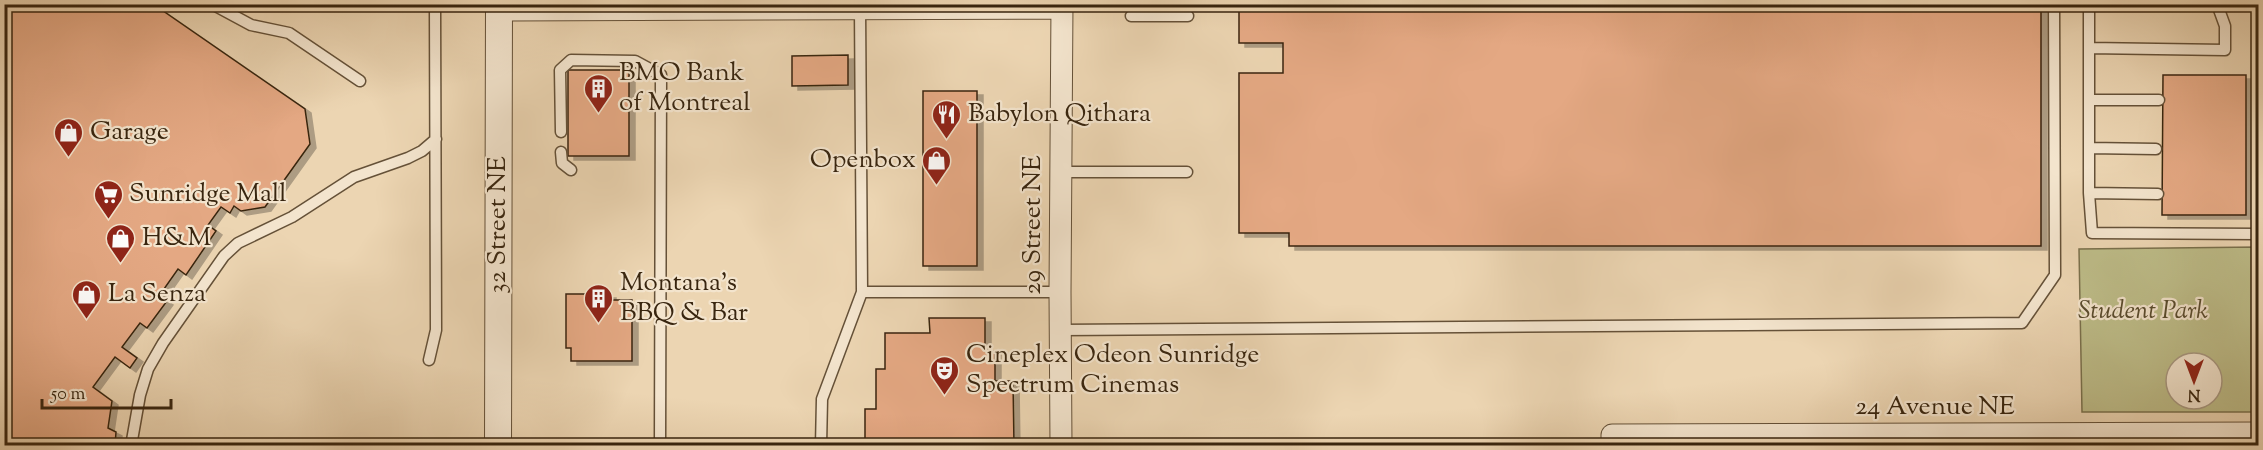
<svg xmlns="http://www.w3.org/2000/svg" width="2263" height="450" font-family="'Sorts Mill Goudy',serif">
  <defs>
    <filter id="shadow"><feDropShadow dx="6" dy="4" stdDeviation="0" flood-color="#0004"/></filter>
  </defs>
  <rect width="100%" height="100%" fill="#ecd5b2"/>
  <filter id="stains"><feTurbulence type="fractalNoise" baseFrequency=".00333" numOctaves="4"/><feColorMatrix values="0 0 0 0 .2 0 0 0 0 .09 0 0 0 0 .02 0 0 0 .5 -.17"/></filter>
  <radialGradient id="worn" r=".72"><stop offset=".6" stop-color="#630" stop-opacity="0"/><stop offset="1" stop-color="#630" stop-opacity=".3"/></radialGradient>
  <path fill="#bdbc88" stroke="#7a704c" stroke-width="1.5" fill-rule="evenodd" d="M2258 247V412H2082L2079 249ZM2176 363H2212V399H2176Z"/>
  <path fill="#e4a883" stroke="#38250f" stroke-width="1.5" filter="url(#shadow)" d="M4 4H153L305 109 310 144 265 207 241 211 234 206 230 213 221 207 208 225 216 231 186 275 178 269 159 296 167 301 147 328 140 323 122 347 137 358 130 368 115 357 93 387 112 401 108 428 116 432 115 446H4Z
    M1239 4H2041V246H1289V233H1239V73H1283V43H1239Z
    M848 55V85L792 86V56Z
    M568 70H629V156H568Z
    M568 70H629V156H568Z
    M2163 75H2246V215H2162Z
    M923 91H977V266H923Z
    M566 294H610V300H632V361H571V348H566Z
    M566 294H610V300H632V361H571V348H566Z
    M929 318H985V351H995V381H1013L1014 446H865V409H876V369H885V333H930Z
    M1138 442 1323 443V446H1138Z"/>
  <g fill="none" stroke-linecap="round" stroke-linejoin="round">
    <defs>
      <path id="service" d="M212 4 251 25 289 33 360 81
        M2089 4V193L2092 233 2258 234
        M860 8 862 292H1060
        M1131 16H1188
        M2089 48 2225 50V26L2217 4
        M2089 100H2159
        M561 132 560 70 571 60 635 61 661 75 660 446
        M2089 148 2156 149
        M561 152 562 163 571 170
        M1060 172H1187
        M2089 193 2158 194
        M1060 330 2022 323 2055 275 2054 4
        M429 360 436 330 435 4
        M131 446 140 395 148 369 163 343 224 256 238 243 292 217 354 177 408 158 422 151 436 139
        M821 446 822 399 862 292"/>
      <path id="minor" d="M499 10 1062 8
        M1061 446 1060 292 1062 4
        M1612 446V435L2258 433"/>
      <path id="tertiary" d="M498 446 499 4"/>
    </defs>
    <use href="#service" stroke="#655138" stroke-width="13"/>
    <use href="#minor" stroke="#655138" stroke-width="23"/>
    <use href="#tertiary" stroke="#655138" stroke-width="28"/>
    <use href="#service" stroke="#f3e4cd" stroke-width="10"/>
    <use href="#minor" stroke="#f3e4cd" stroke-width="21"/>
    <use href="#tertiary" stroke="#f3e4cd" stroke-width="26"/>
  </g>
  <defs>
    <symbol id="building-pin" viewBox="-11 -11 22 30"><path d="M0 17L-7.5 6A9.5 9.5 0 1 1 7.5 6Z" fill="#8f2418" stroke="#f3e4cd"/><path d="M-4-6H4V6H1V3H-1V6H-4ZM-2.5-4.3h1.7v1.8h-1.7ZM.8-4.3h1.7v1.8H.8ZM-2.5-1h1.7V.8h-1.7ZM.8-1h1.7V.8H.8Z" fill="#fff"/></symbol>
    <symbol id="restaurant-pin" viewBox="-11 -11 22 30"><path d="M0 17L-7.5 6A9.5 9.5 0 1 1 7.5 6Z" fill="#8f2418" stroke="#f3e4cd"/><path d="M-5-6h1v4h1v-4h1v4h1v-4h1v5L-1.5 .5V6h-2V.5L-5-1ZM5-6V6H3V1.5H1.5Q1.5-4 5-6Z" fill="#fff"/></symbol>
    <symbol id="shop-pin" viewBox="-11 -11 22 30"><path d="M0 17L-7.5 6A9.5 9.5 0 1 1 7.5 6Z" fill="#8f2418" stroke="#f3e4cd"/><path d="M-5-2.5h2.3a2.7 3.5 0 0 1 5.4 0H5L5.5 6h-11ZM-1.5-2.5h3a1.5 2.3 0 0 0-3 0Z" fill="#fff"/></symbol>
    <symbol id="supermarket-pin" viewBox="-11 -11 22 30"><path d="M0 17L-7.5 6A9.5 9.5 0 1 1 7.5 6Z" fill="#8f2418" stroke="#f3e4cd"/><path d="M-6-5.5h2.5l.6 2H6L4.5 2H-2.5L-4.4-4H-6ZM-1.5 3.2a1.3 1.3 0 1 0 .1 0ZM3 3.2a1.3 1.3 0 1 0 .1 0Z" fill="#fff"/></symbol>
    <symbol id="theatre-pin" viewBox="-11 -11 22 30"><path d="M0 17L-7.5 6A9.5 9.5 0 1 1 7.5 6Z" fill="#8f2418" stroke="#f3e4cd"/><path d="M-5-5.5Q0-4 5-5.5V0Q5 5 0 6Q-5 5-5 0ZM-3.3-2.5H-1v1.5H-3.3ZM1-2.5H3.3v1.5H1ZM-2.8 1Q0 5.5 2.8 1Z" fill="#fff"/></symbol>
  </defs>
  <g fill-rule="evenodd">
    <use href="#building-pin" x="582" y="72" width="33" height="45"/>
    <use href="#restaurant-pin" x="930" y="98" width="33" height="45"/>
    <use href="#shop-pin" x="52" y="116" width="33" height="45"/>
    <use href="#shop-pin" x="920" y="144" width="33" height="45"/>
    <use href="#supermarket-pin" x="92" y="178" width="33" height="45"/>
    <use href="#shop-pin" x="104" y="222" width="33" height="45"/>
    <use href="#shop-pin" x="70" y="278" width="33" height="45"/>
    <use href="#building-pin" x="582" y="282" width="33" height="45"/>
    <use href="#theatre-pin" x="928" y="354" width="33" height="45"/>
  </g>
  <g text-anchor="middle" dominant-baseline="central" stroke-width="4.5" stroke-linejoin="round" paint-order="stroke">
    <g font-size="26" fill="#38250f" stroke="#f3e4cd" text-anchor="start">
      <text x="619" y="73">BMO Bank<tspan x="619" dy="30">of Montreal</tspan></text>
      <text x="968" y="114">Babylon Qithara</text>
      <text x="90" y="132">Garage</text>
      <text x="916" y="160" text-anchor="end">Openbox</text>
      <text x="129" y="194">Sunridge Mall</text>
      <text x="142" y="238">H&amp;M</text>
      <text x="620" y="283">Montana's<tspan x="620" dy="30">BBQ &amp; Bar</tspan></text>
      <text x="108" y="294">La Senza</text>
      <text x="966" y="355">Cineplex Odeon Sunridge<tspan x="966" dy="30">Spectrum Cinemas</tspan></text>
    </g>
    <g font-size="26" fill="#38250f" stroke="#f3e4cd">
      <text transform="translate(498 225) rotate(-90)">32 Street NE</text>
      <text transform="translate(1033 225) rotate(-90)">29 Street NE</text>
      <text x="1935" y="407">24 Avenue NE</text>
    </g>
    <g font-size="26" font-style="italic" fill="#594b2d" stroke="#f3e4cd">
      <text x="2143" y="311">Student Park</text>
    </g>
  </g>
  <rect width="2263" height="450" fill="none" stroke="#ecd5b2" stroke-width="24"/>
  <rect x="6" y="6" width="2251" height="438" fill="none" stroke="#38250f" stroke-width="3"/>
  <rect x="12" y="12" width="2239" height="426" fill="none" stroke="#38250f" stroke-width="1.5"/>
  <g transform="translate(2194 381) rotate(180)"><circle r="28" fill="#f3e4cd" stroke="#a89881" stroke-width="1.5"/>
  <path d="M0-4.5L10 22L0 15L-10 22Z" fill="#8f2418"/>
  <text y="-9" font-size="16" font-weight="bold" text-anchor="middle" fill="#38250f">N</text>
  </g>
  <path d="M42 399v9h129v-9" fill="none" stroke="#38250f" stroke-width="3"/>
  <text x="51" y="399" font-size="18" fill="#38250f" stroke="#f3e4cd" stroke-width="4.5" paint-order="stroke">50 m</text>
  <rect width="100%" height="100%" filter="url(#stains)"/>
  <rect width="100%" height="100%" fill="url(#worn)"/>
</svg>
